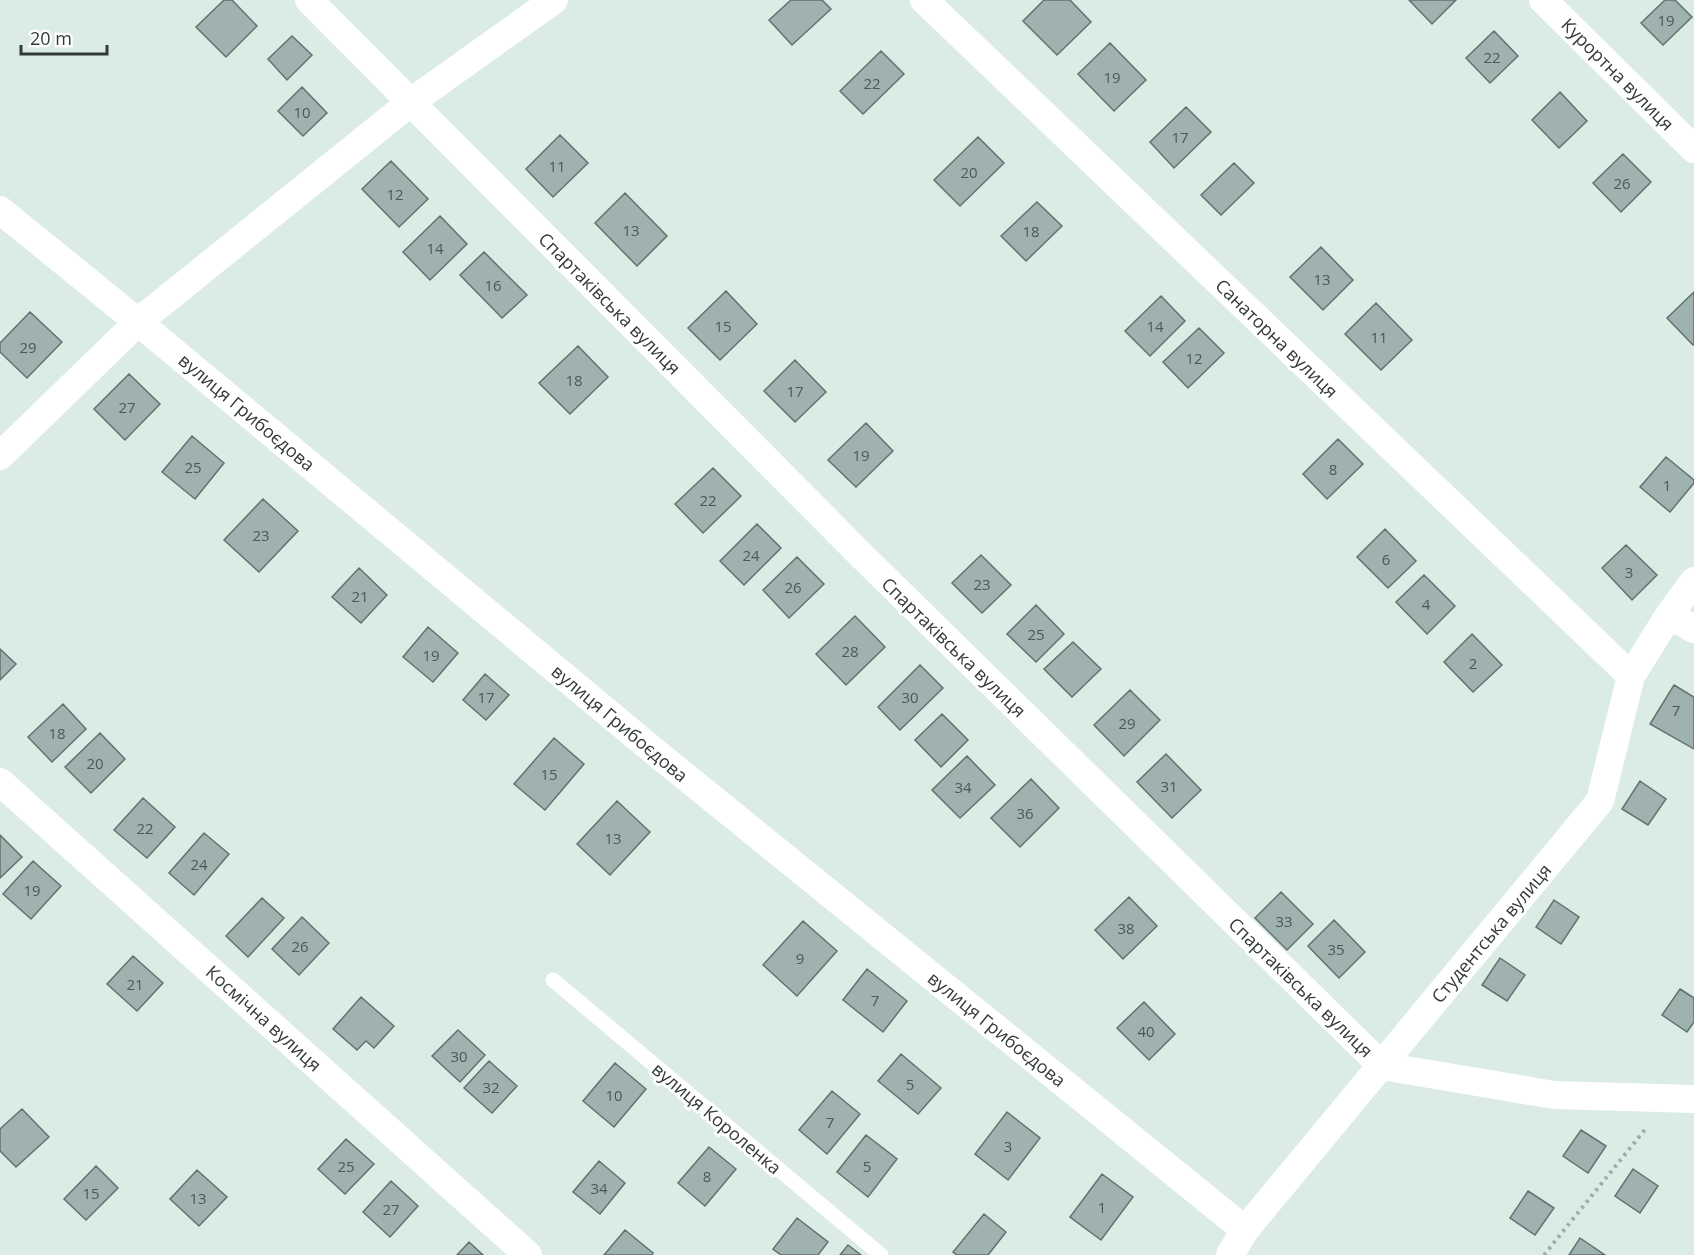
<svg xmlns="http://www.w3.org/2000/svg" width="1694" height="1255" font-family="'Open Sans',sans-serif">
  <rect width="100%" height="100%" fill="#dbece4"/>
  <path fill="#9fb2b0" stroke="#617270" stroke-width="1.5" d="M224 0H232L257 26 226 57 196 27Z
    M791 0H822L831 9 792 45 769 20Z
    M1044 0H1070L1091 22 1057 55 1023 21Z
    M1409 0H1456L1432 24Z
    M1665 0H1675L1692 17 1663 45 1641 23Z
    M1494 31 1518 56 1490 83 1466 58Z
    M292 36 312 55 287 80 268 59Z
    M1110 43 1146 80 1114 111 1078 74Z
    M881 51 904 74 863 114 840 91Z
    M302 87 327 113 303 136 278 111Z
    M1560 92 1587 121 1559 148 1532 120Z
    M1186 107 1211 132 1174 168 1150 142Z
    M560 135 588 163 553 197 526 169Z
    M978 137 1004 163 960 206 934 180Z
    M1623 154 1651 182 1621 212 1593 183Z
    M391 161 428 199 399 227 362 189Z
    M1234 163 1254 183 1221 215 1201 195Z
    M625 193 667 236 637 266 595 223Z
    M1037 202 1062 226 1026 261 1001 236Z
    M440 216 467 244 430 280 403 252Z
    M1321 247 1353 280 1323 310 1290 277Z
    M484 252 527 295 502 318 460 275Z
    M726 291 757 324 720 360 688 328Z
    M1694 292V345H1693L1667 318Z
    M1161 296 1185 321 1150 356 1125 331Z
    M1376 303 1412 340 1381 370 1345 334Z
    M30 312 62 342 27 378 0 352V343Z
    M1199 328 1224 353 1188 388 1163 362Z
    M578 346 608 377 570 414 539 383Z
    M795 360 826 392 795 422 764 391Z
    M129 374 160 404 125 440 94 409Z
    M866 423 893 451 856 487 828 460Z
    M192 436 224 463 195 499 162 472Z
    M1338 439 1363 464 1327 499 1303 474Z
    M1666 457 1694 480V483L1670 512 1640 487Z
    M713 468 741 496 703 533 675 504Z
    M263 499 298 531 259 572 224 540Z
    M757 524 781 548 744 585 720 561Z
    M1385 529 1416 561 1388 588 1357 557Z
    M1626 545 1657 575 1632 600 1602 568Z
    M981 555 1011 585 982 613 952 583Z
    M797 557 824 584 789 618 763 590Z
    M359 568 387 595 361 623 332 597Z
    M1424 575 1455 606 1427 634 1396 602Z
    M1036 605 1064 634 1036 662 1007 634Z
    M855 616 885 647 846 685 816 654Z
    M428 627 458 653 433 682 403 657Z
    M1472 634 1502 665 1473 692 1444 662Z
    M1073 642 1101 669 1072 697 1044 669Z
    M0 649 16 664 0 680Z
    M920 665 943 688 900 730 878 707Z
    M485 674 509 695 486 720 463 700Z
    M1674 685 1694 697V749L1650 724Z
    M1130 690 1160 720 1124 756 1094 725Z
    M63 704 86 729 52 762 28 737Z
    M942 714 968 740 941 767 915 740Z
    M100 733 125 759 91 793 65 767Z
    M554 738 584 764 545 810 514 784Z
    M1166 754 1201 790 1172 818 1137 782Z
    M967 756 995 785 960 818 932 790Z
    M1031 779 1059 808 1020 847 991 818Z
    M1640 781 1666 799 1648 825 1622 809Z
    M143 798 175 827 147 858 114 830Z
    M617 801 650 832 610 875 577 844Z
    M204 833 229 854 194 895 169 873Z
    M0 835 22 857 0 878Z
    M33 861 61 886 31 919 3 894Z
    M1281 892 1313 924 1287 950 1255 918Z
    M1129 897 1157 926 1123 959 1095 930Z
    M262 898 284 918 248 957 226 936Z
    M1554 900 1579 917 1561 944 1536 927Z
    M302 917 329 943 299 975 272 949Z
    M1334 920 1365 952 1339 978 1308 946Z
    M803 921 837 951 797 996 763 965Z
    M133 956 163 983 137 1011 107 984Z
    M1500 958 1525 975 1507 1001 1482 985Z
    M867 969 907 1001 883 1032 843 1000Z
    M1680 989 1694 998V1022L1687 1032 1662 1015Z
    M361 997 394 1026 374 1048 366 1041 357 1050 333 1029Z
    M1144 1002 1175 1034 1149 1060 1117 1028Z
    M458 1030 485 1055 460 1082 432 1056Z
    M901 1054 941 1088 918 1114 878 1081Z
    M489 1061 517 1086 492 1113 464 1088Z
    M615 1063 646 1089 614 1127 583 1101Z
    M832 1091 860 1114 827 1154 799 1130Z
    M22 1109 49 1137 16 1167 0 1151V1129Z
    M1007 1112 1040 1138 1008 1180 975 1154Z
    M1581 1130 1606 1146 1588 1173 1563 1156Z
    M866 1135 897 1159 868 1197 837 1172Z
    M346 1139 374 1164 345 1194 318 1169Z
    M709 1147 736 1169 705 1206 678 1183Z
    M599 1161 625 1183 600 1214 573 1192Z
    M96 1166 118 1188 86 1220 64 1199Z
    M1633 1169 1658 1186 1640 1213 1615 1196Z
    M197 1170 227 1197 199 1226 170 1199Z
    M1102 1174 1133 1197 1101 1240 1070 1217Z
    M391 1181 418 1206 390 1237 363 1212Z
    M1528 1191 1554 1208 1535 1235 1510 1218Z
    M984 1214 1006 1232 988 1255H957L953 1252Z
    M797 1218 828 1242 818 1255H781L773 1249Z
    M625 1230 653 1253 652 1255H604Z
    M1580 1238 1605 1255H1569Z
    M469 1242 483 1255H457Z
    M848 1245 861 1255H840Z"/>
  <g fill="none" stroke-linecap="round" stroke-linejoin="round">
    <path stroke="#a0ada7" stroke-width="4" stroke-dasharray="3 4.5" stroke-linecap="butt" d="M1544 1255 1647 1127"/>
    <path stroke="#fff" stroke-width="15" d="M553 980 881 1255"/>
    <path stroke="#fff" stroke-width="28" d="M309 0 863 557 1382 1066 1554 1095 1694 1099
      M924 0 1631 676
      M1543 0 1694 149
      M0 210 138 322 655 752 1245 1230
      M0 456 138 322 411 102 554 0
      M1669 615 1694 629
      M0 782 528 1255
      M1230 1255 1245 1230 1600 801 1631 676 1669 615 1694 581"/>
  </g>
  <g text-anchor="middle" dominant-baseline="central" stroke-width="6" stroke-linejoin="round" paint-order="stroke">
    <g font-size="15" fill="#4e5855">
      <text x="1666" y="20">19</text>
      <text x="1492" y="57">22</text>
      <text x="1112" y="77">19</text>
      <text x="872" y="83">22</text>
      <text x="302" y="112">10</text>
      <text x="1180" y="137">17</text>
      <text x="557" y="166">11</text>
      <text x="969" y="172">20</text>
      <text x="1622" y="183">26</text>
      <text x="395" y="194">12</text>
      <text x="631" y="230">13</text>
      <text x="1031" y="231">18</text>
      <text x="435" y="248">14</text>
      <text x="1322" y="279">13</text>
      <text x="493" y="285">16</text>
      <text x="723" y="326">15</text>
      <text x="1155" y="326">14</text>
      <text x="1379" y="337">11</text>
      <text x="28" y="347">29</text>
      <text x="1194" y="358">12</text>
      <text x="574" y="380">18</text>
      <text x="795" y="391">17</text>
      <text x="127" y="407">27</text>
      <text x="861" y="455">19</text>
      <text x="193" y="467">25</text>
      <text x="1333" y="469">8</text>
      <text x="1667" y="485">1</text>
      <text x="708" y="500">22</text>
      <text x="261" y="535">23</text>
      <text x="751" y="555">24</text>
      <text x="1386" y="559">6</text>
      <text x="1629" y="572">3</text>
      <text x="982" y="584">23</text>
      <text x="793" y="587">26</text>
      <text x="360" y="596">21</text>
      <text x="1426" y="604">4</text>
      <text x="1036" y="634">25</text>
      <text x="850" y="651">28</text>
      <text x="431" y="655">19</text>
      <text x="1473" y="663">2</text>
      <text x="486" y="697">17</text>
      <text x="910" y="697">30</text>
      <text x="1676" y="710">7</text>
      <text x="1127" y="723">29</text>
      <text x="57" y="733">18</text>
      <text x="95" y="763">20</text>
      <text x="549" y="774">15</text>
      <text x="1169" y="786">31</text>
      <text x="963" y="787">34</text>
      <text x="1025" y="813">36</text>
      <text x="145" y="828">22</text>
      <text x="613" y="838">13</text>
      <text x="199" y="864">24</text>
      <text x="32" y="890">19</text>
      <text x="1284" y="921">33</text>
      <text x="1126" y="928">38</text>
      <text x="300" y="946">26</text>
      <text x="1336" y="949">35</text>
      <text x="800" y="958">9</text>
      <text x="135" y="984">21</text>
      <text x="875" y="1000">7</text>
      <text x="1146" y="1031">40</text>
      <text x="459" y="1056">30</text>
      <text x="910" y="1084">5</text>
      <text x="491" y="1087">32</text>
      <text x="614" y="1095">10</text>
      <text x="830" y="1122">7</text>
      <text x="1008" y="1146">3</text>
      <text x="346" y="1166">25</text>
      <text x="867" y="1166">5</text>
      <text x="707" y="1176">8</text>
      <text x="599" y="1188">34</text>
      <text x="91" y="1193">15</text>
      <text x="198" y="1198">13</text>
      <text x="1102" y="1207">1</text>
      <text x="391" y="1209">27</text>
    </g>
    <g font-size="18" fill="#333a37" stroke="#fff">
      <text transform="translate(1618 74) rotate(45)">Курортна вулиця</text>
      <text transform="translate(610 303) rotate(45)">Спартаківська вулиця</text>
      <text transform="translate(1277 338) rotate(44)">Санаторна вулиця</text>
      <text transform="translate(247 412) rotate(40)">вулиця Грибоєдова</text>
      <text transform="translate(954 647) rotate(44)">Спартаківська вулиця</text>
      <text transform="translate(620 723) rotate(40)">вулиця Грибоєдова</text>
      <text transform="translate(1491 933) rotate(-50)">Студентська вулиця</text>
      <text transform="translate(1301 987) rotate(44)">Спартаківська вулиця</text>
      <text transform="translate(264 1018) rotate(42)">Космічна вулиця</text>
      <text transform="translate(997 1029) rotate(39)">вулиця Грибоєдова</text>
      <text transform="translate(717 1118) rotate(40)">вулиця Короленка</text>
    </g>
  </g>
  <path d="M21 45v9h86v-9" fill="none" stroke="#333a37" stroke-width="3"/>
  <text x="30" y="45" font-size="18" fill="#333a37" stroke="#ffffff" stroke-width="4.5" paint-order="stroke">20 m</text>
</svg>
